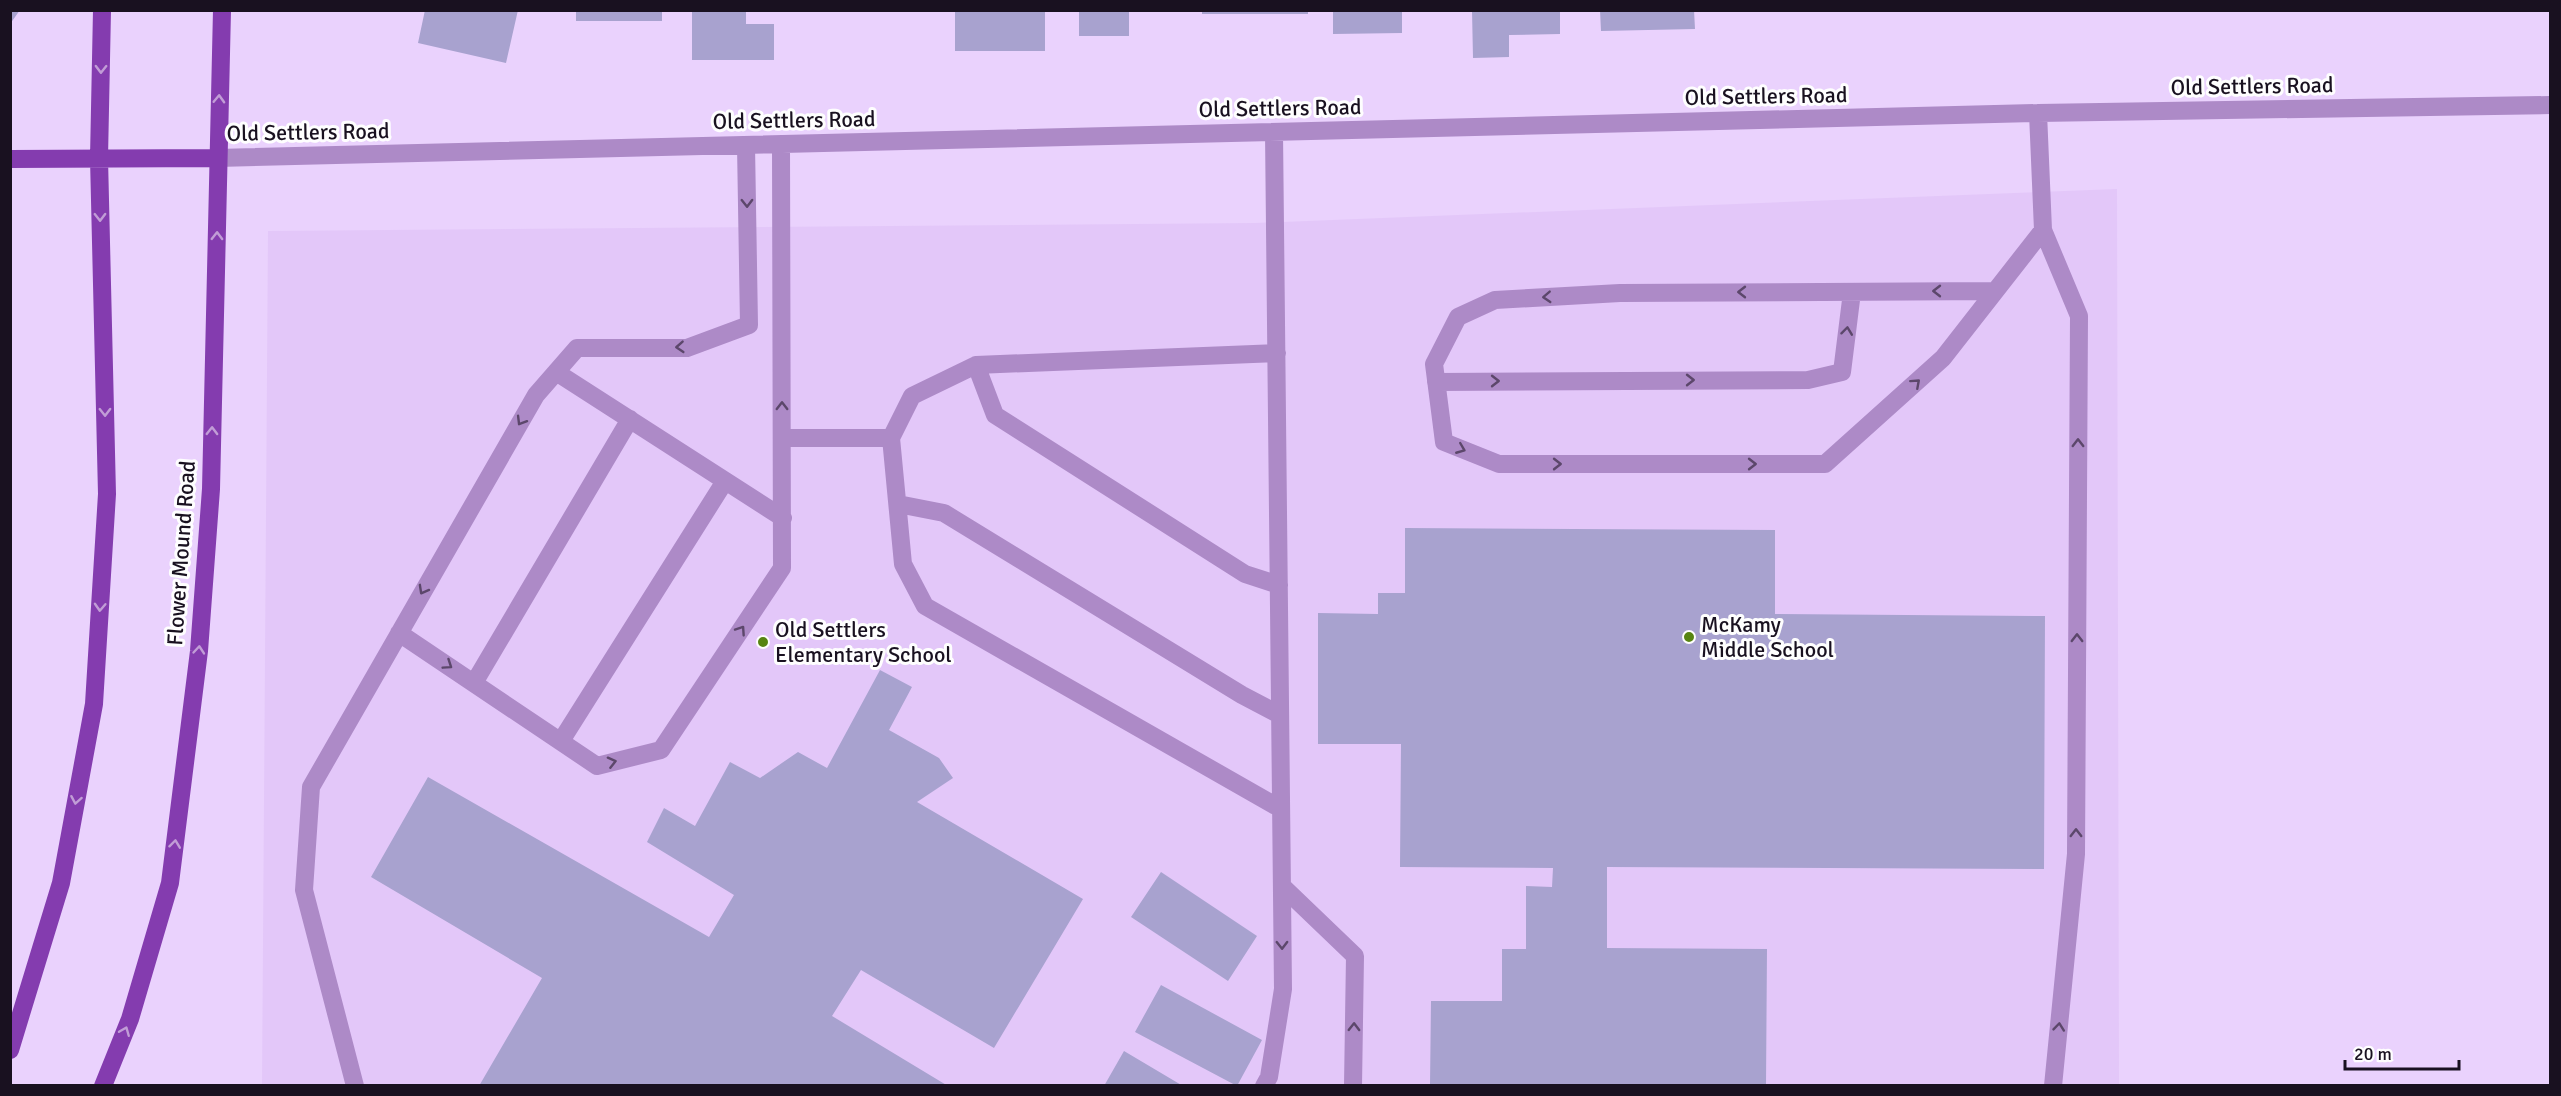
<svg xmlns="http://www.w3.org/2000/svg" width="2561" height="1096" font-family="Signika,sans-serif">
  <rect width="100%" height="100%" fill="#ead2fd"/>
  <path fill="#e3c7f9" d="M2117 189 2119 1085 262 1086 268 231 1255 223Z"/>
  <path fill="#a8a2cf" d="M10 10H20L10 24Z
    M425 10H518L506 63 418 43Z
    M576 10H662V21H576Z
    M692 10H746V24H774V60H692Z
    M955 10H1045V51H955Z
    M1079 10H1129V36H1079Z
    M1202 10H1308V14H1202Z
    M1333 10H1402V33L1333 34Z
    M1472 10H1560V34L1509 35V57L1473 58Z
    M1600 10H1694L1695 29 1601 31Z
    M1405 528 1775 530V614L2045 616 2044 869 1607 867V948L1767 949 1766 1086H1430L1431 1001H1502V949H1526V886L1552 887 1553 868 1400 867 1401 744H1318V613L1378 614V593H1405Z
    M880 670 912 687 889 730 939 758 953 778 917 802 1083 899 994 1048 861 970 832 1016 948 1086H479L542 978 371 877 428 777 709 937 734 895 647 842 664 808 695 826 730 762 760 778 798 752 827 768Z
    M1161 872 1257 936 1228 981 1131 917Z
    M1161 985 1262 1040 1237 1086 1135 1032Z
    M1124 1051 1183 1086H1104Z"/>
  <g fill="none" stroke-linecap="round" stroke-linejoin="round">
    <path stroke="#ad8ac7" stroke-width="18" d="M2038 113 2043 230 2079 316 2076 854 2053 1086
      M217 158 2038 113 2550 105
      M1995 291 1620 293 1495 300 1458 317 1434 364 1444 442 1499 464H1825L1943 358 2043 230
      M1277 353 976 365 912 396 891 438 903 564 925 606 1281 809
      M976 365 995 415 1245 574 1279 585
      M556 372 783 518
      M1436 382 1808 380 1842 372 1852 292
      M782 438H891
      M898 504 944 513 1242 695 1280 715
      M399 633 597 766 661 750 782 568 781 144
      M474 683 630 419
      M561 741 725 481
      M1282 886 1355 956 1353 1086
      M355 1086 304 890 311 787 536 395 577 348H687L749 325 746 145
      M1264 1086 1269 1077 1283 989 1274 132"/>
    <path stroke="#843caf" stroke-width="18" d="M10 159 217 158
      M10 1050 61 883 94 704 107 494 99 158 102 10
      M103 1086 130 1019 170 883 199 651 211 489 222 10"/>
  </g>
  <defs><path id="oneway-chevron" d="M-2-3.5L2.5 0L-2 3.5" fill="none" stroke-width="1.6" stroke-linecap="round" stroke-linejoin="round" transform="scale(1.5)"/></defs>
  <g stroke="#c19dd6">
    <use href="#oneway-chevron" transform="translate(101 69) rotate(91)"/>
    <use href="#oneway-chevron" transform="translate(219 99) rotate(-88)"/>
    <use href="#oneway-chevron" transform="translate(100 217) rotate(89)"/>
    <use href="#oneway-chevron" transform="translate(217 236) rotate(-89)"/>
    <use href="#oneway-chevron" transform="translate(105 412) rotate(89)"/>
    <use href="#oneway-chevron" transform="translate(212 431) rotate(-89)"/>
    <use href="#oneway-chevron" transform="translate(100 607) rotate(93)"/>
    <use href="#oneway-chevron" transform="translate(199 650) rotate(-85)"/>
    <use href="#oneway-chevron" transform="translate(76 800) rotate(100)"/>
    <use href="#oneway-chevron" transform="translate(175 844) rotate(-83)"/>
    <use href="#oneway-chevron" transform="translate(125 1031) rotate(-68)"/>
  </g>
  <g stroke="#5c476b">
    <use href="#oneway-chevron" transform="translate(747 203) rotate(89)"/>
    <use href="#oneway-chevron" transform="translate(1937 291) rotate(180)"/>
    <use href="#oneway-chevron" transform="translate(1742 292) rotate(180)"/>
    <use href="#oneway-chevron" transform="translate(1547 297) rotate(177)"/>
    <use href="#oneway-chevron" transform="translate(1847 331) rotate(-83)"/>
    <use href="#oneway-chevron" transform="translate(680 347) rotate(176)"/>
    <use href="#oneway-chevron" transform="translate(1690 380)"/>
    <use href="#oneway-chevron" transform="translate(1495 381)"/>
    <use href="#oneway-chevron" transform="translate(1916 383) rotate(-42)"/>
    <use href="#oneway-chevron" transform="translate(782 406) rotate(-90)"/>
    <use href="#oneway-chevron" transform="translate(521 421) rotate(121)"/>
    <use href="#oneway-chevron" transform="translate(2078 443) rotate(-90)"/>
    <use href="#oneway-chevron" transform="translate(1461 449) rotate(22)"/>
    <use href="#oneway-chevron" transform="translate(1557 464)"/>
    <use href="#oneway-chevron" transform="translate(1752 464)"/>
    <use href="#oneway-chevron" transform="translate(423 590) rotate(119)"/>
    <use href="#oneway-chevron" transform="translate(741 630) rotate(-56)"/>
    <use href="#oneway-chevron" transform="translate(2077 638) rotate(-90)"/>
    <use href="#oneway-chevron" transform="translate(448 665) rotate(34)"/>
    <use href="#oneway-chevron" transform="translate(612 762) rotate(-14)"/>
    <use href="#oneway-chevron" transform="translate(2076 833) rotate(-90)"/>
    <use href="#oneway-chevron" transform="translate(1282 945) rotate(89)"/>
    <use href="#oneway-chevron" transform="translate(1354 1027) rotate(-89)"/>
    <use href="#oneway-chevron" transform="translate(2059 1027) rotate(-84)"/>
  </g>
  <g fill="#578412" stroke="#fefefe" stroke-width="2">
    <circle cx="1689" cy="637" r="6"/>
    <circle cx="763" cy="642" r="6"/>
  </g>
  <g text-anchor="middle" dominant-baseline="central" stroke-width="6" stroke-linejoin="round" paint-order="stroke">
    <g font-size="22" fill="#191120" stroke="#fefefe">
      <text transform="translate(2252 86) rotate(-1)">Old Settlers Road</text>
      <text transform="translate(1766 96) rotate(-1)">Old Settlers Road</text>
      <text transform="translate(1280 108) rotate(-1)">Old Settlers Road</text>
      <text transform="translate(794 120) rotate(-1)">Old Settlers Road</text>
      <text transform="translate(308 132) rotate(-1)">Old Settlers Road</text>
      <text transform="translate(181 553) rotate(-86)">Flower Mound Road</text>
    </g>
    <g font-size="22" fill="#191120" stroke="#fefefe" text-anchor="start">
      <text x="1701" y="624">McKamy<tspan x="1701" dy="25">Middle School</tspan></text>
      <text x="775" y="629">Old Settlers<tspan x="775" dy="25">Elementary School</tspan></text>
    </g>
  </g>
  <rect width="2561" height="1096" fill="none" stroke="#191120" stroke-width="24"/>
  <path d="M2345 1060v9h114v-9" fill="none" stroke="#191120" stroke-width="3"/>
  <text x="2354" y="1060" font-size="18" fill="#191120" stroke="#fefefe" stroke-width="4.5" paint-order="stroke">20 m</text>
</svg>
